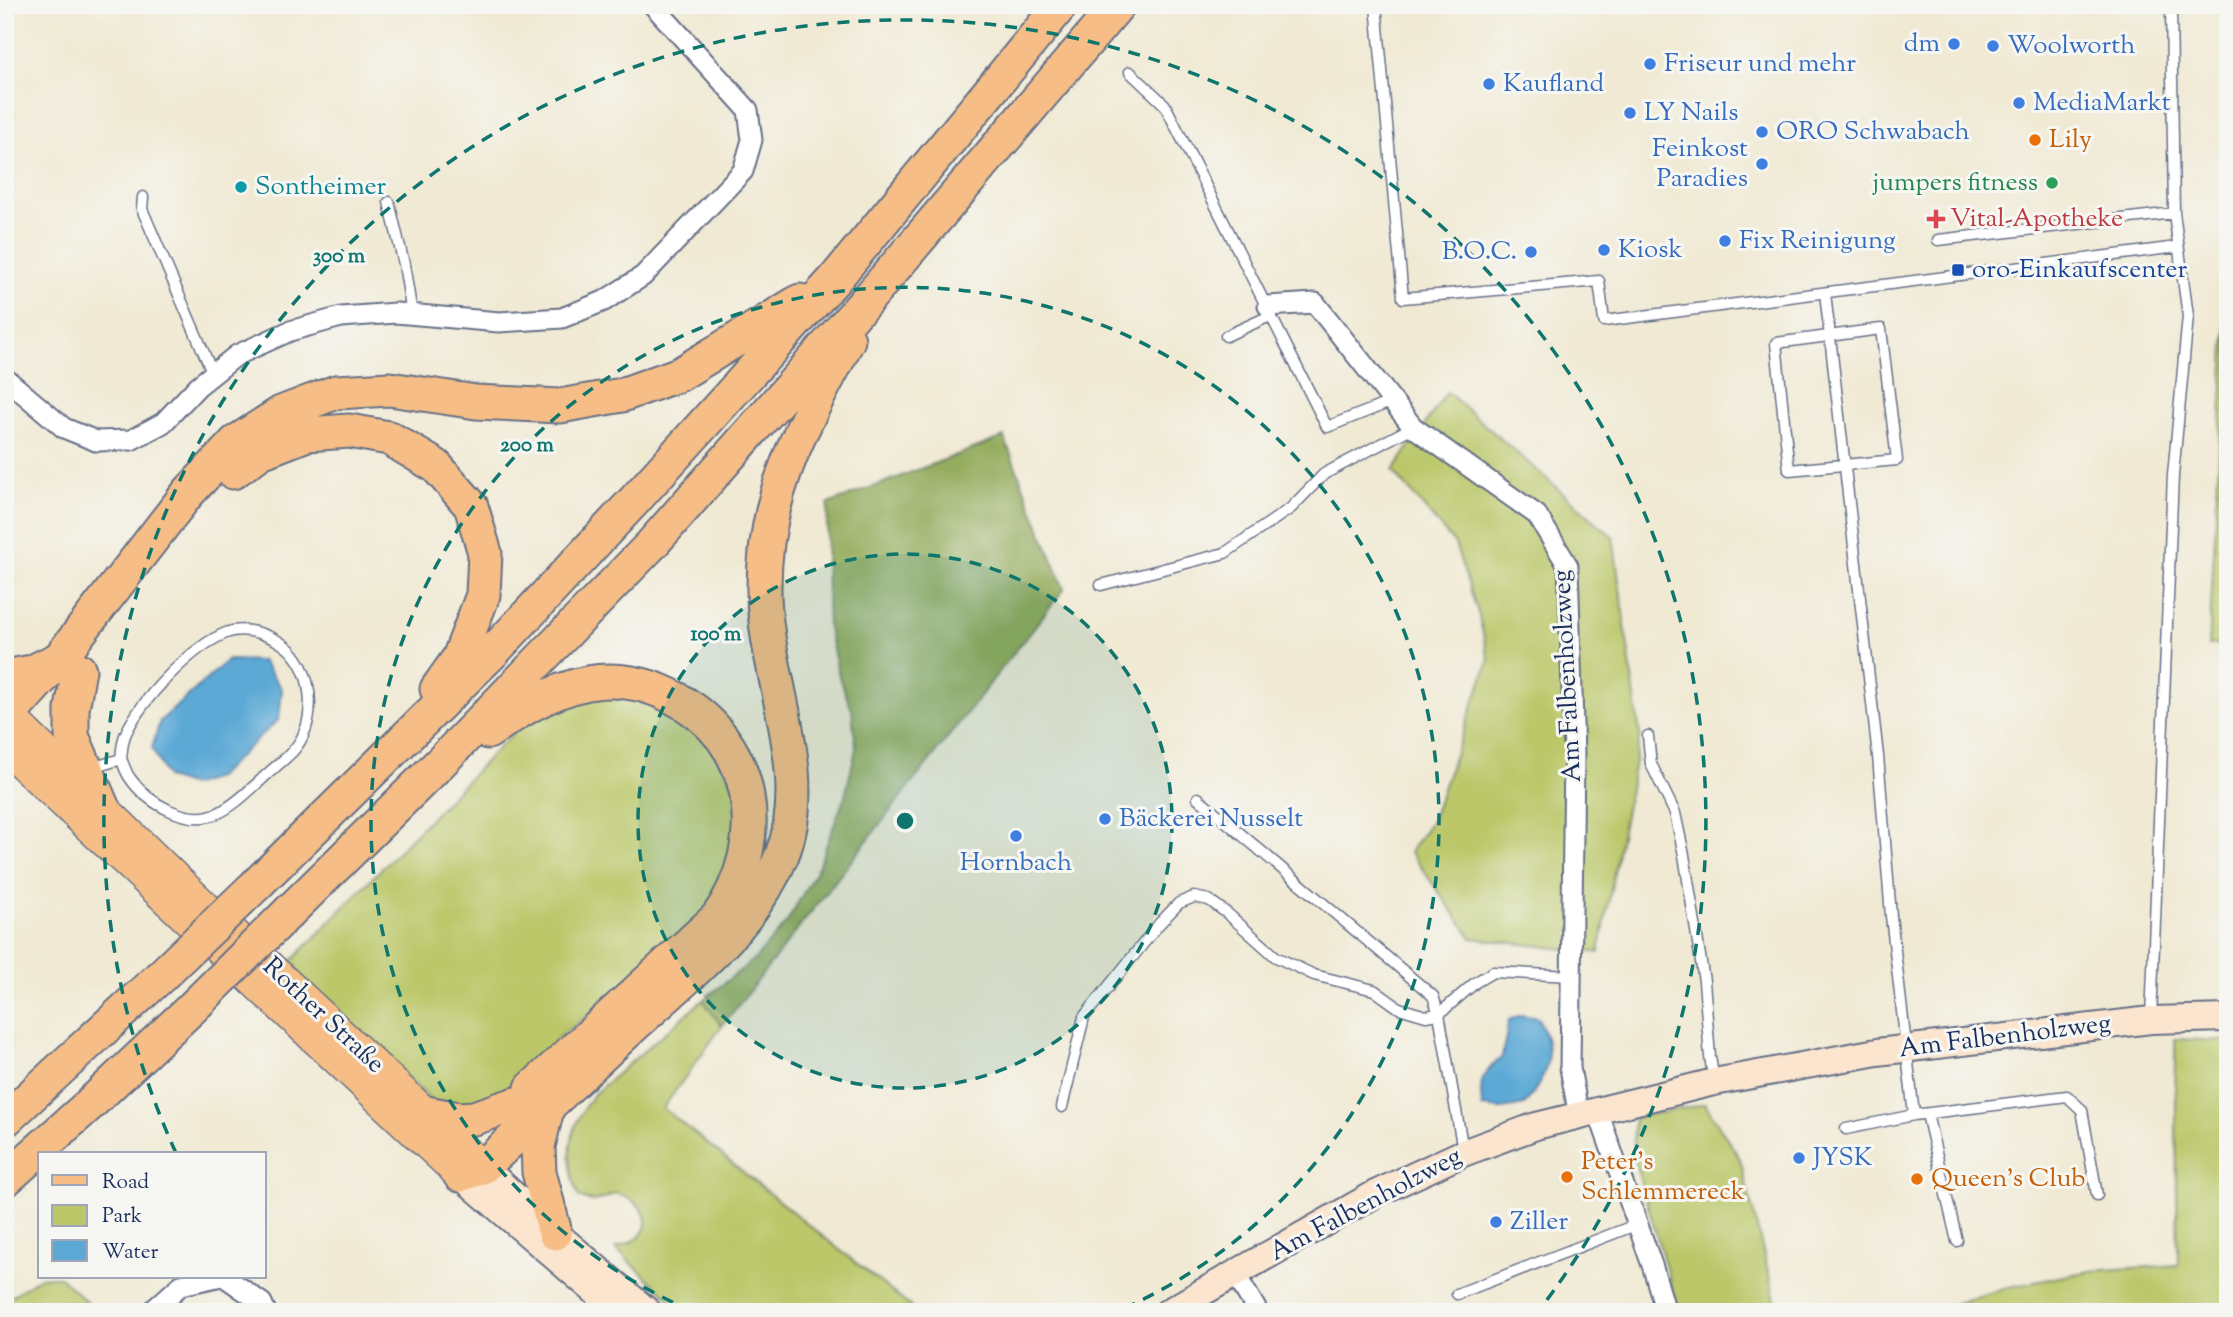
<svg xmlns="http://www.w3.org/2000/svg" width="2233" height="1317" font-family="'Sorts Mill Goudy',serif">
  <rect width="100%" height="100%" fill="#f6f6f2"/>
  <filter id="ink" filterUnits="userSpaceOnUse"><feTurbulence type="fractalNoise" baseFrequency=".0143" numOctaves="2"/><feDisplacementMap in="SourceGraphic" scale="14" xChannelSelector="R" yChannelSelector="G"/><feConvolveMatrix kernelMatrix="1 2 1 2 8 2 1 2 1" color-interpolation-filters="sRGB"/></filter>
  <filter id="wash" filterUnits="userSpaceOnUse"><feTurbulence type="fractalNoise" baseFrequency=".00686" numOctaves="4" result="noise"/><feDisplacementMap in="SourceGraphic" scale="28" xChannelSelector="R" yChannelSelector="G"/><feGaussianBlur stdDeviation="1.57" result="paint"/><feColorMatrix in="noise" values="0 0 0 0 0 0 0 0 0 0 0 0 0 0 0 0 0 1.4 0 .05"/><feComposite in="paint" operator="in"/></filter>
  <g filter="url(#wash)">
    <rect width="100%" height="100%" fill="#f0e9d3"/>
    <path fill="#bbc769" stroke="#6b7b64" stroke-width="2" d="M2228 289V642L2209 645Z
      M1447 392 1613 537 1640 735 1599 953 1472 938 1410 852 1432 819 1489 660 1479 616 1455 544 1393 471Z
      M581 694 650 696 701 726 736 789 738 844 707 910 592 1012 558 1038 503 1092 465 1105 433 1101 284 969 506 740 528 720Z
      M703 1000 722 1026 663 1108 917 1312H684L615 1248C659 1238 654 1204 615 1193 602 1200 594 1204 579 1197 564 1159 568 1127 594 1094Z
      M2175 1039 2228 1041V1312H2090L2026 1307 2009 1312H1928L2004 1288 2089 1271 2178 1265Z
      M1705 1104 1740 1159 1778 1312H1679L1633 1155 1634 1118Z
      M40 1277H60L93 1308 88 1312H5V1301Z"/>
    <path fill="#94ac5d" stroke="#586e5e" stroke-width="2" d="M1004 437 1064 589 722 1026 703 1000 756 958 787 922 818 867 845 796 856 749 852 710 840 680 828 628 826 564 828 504Z"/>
    <path fill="#5ca9d5" stroke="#3c6c9a" stroke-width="2" d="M228 660 262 661 282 689 279 719 216 778 191 786 167 778 152 748 160 721Z
      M1521 1015 1538 1018C1557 1053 1547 1077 1524 1105L1502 1109 1482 1107C1480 1079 1480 1075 1502 1057L1509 1020Z"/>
  </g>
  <g filter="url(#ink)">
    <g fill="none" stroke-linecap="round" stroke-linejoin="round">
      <defs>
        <path id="lane" d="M1376 5 1403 298 1599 281 1604 321 2177 247
          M1130 72 1165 105 1327 427 1393 401
          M143 197 142 209 213 374
          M389 202 404 264 412 314
          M1938 240 2174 213
          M1825 293 1878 756 1891 916 1914 1115 1846 1129
          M1881 329 1897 460 1789 470 1776 343Z
          M1226 336 1272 315
          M1101 585 1225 553 1291 508 1324 474 1413 427
          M1648 736 1651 764 1675 813 1684 855 1704 981 1710 1057 1714 1081
          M92 768 121 759C122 751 122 741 126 733 142 699 191 647 226 633 246 625 275 636 290 650 315 676 317 725 292 752 282 762 270 771 260 781 247 792 234 806 218 813 188 827 147 803 130 778 126 773 124 765 121 759
          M1198 798 1433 996 1439 1014 1463 1150
          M2151 1019 2173 475 2188 316 2174 213 2171 5
          M1062 1107 1084 1017 1159 924 1179 903 1194 897 1209 900 1228 914 1276 957 1314 975 1374 990 1399 1008 1426 1016 1439 1014 1476 982 1493 972 1571 976
          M1927 1114 1957 1241
          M1914 1115 2067 1096 2082 1110 2097 1195
          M1457 1294 1638 1224"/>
        <path id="street" d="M1268 306 1315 303 1413 427 1537 515 1568 566 1574 755 1570 1068 1579 1116
          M5 378 64 428 96 441 131 440 163 423 198 386 237 355 290 331 341 317 396 313 499 322 562 318 604 301 643 276 743 171 752 140 748 110 653 5
          M1598 1112 1653 1268 1666 1312
          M1236 1275 1258 1312
          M225 1277 262 1303 266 1312
          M151 1312 181 1285 217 1277"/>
        <path id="secondary" d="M483 1167 555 1233 648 1312
          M460 1175 619 1312
          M1168 1312 1375 1194 1463 1153 1536 1126 1714 1082 1877 1052 2151 1020 2228 1018"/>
        <path id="primary" d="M5 712 189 891 483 1167
          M5 748 460 1175"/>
        <path id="highway" d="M233 472 261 452 307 434 349 431 389 438 436 466 471 506 485 553 483 595 459 658 437 689
          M79 670 72 709V736L102 806
          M5 677 32 672 57 660
          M5 723 9 715 59 659 188 493 236 442 281 413 336 392 390 389 476 402 560 406 622 395 680 374 800 301
          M488 732C519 711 551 690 588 683 616 678 646 683 671 696 758 739 771 843 717 918L532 1088
          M257 884 494 651 633 502 835 279 1061 5
          M290 911 438 765 652 544 872 294 1118 5
          M548 1105 538 1146 539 1172 555 1233
          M426 1113 459 1119 474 1118 516 1104
          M5 1120 160 977
          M460 1175 483 1167C532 1121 581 1075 630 1029 687 977 752 928 782 855 815 771 763 673 764 588 764 489 804 424 848 340
          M5 1180 90 1104 193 1007"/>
      </defs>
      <use href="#lane" stroke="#667087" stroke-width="13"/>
      <use href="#street" stroke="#667087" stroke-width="23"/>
      <use href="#secondary" stroke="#667087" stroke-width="30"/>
      <use href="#primary" stroke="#667087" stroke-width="33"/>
      <use href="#highway" stroke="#667087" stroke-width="37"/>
      <use href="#lane" stroke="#fff" stroke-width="10"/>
      <use href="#street" stroke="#fff" stroke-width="19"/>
      <use href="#secondary" stroke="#fbe5cf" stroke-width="26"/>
      <use href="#primary" stroke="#f6be86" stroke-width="30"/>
      <use href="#highway" stroke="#f6be86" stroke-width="33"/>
      <defs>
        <path id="highway-bridge" d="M160 977 257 884
          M193 1007 290 911"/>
      </defs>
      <use href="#highway-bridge" stroke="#667087" stroke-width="37" stroke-linecap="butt"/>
      <use href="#highway-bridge" stroke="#f6be86" stroke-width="33"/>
    </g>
  </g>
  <circle cx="905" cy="821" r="267" fill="#0f766e" fill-opacity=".12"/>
  <g fill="none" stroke="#0f766e" stroke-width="3.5" stroke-dasharray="12 9">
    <circle cx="905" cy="821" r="267"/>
    <path d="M692 1311A534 534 0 1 1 1118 1311"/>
    <path d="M176 1153A801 801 0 1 1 1540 1309"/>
  </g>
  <g fill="#3f7fe0" stroke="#f6f6f2" stroke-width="2.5">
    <circle cx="1954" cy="44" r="7"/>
    <circle cx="1993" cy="46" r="7"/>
    <circle cx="1650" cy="64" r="7"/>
    <circle cx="1489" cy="84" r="7"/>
    <circle cx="2019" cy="103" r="7"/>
    <circle cx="1630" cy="113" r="7"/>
    <circle cx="1762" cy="132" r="7"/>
    <circle cx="1762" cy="164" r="7"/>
    <circle cx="1725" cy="241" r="7"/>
    <circle cx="1604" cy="250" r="7"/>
    <circle cx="1531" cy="252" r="7"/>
    <circle cx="1105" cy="819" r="7"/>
    <circle cx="1016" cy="836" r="7"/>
    <circle cx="1799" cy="1158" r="7"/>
    <circle cx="1496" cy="1222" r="7"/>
  </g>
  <g fill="#e8710a" stroke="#f6f6f2" stroke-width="2.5">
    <circle cx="2035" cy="140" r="7"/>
    <circle cx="1567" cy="1177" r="7"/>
    <circle cx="1917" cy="1179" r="7"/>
  </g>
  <circle fill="#2e9e5b" stroke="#f6f6f2" stroke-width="2.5" cx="2052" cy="183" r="7"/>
  <circle fill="#0f9aa8" stroke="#f6f6f2" stroke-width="2.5" cx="241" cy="187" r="7"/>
  <path fill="#e0444e" stroke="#f6f6f2" stroke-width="2.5" d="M1932.5 208.5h7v7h7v7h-7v7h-7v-7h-7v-7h7z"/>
  <rect fill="#1a4fb4" stroke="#f6f6f2" stroke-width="2.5" x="1951" y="263" width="14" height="14" rx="3.5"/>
  <g text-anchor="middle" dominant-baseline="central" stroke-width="6" stroke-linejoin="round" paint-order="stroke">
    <g font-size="26" fill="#366cbe" stroke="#f6f6f2" text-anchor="start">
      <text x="1940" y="44" text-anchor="end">dm</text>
      <text x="2007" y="46">Woolworth</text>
      <text x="1664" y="64">Friseur und mehr</text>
      <text x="1503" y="84">Kaufland</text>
      <text x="2033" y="103">MediaMarkt</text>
      <text x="1644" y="113">LY Nails</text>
      <text x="1776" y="132">ORO Schwabach</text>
      <text x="1748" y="149" text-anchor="end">Feinkost<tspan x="1748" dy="30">Paradies</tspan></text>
      <text x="1739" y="241">Fix Reinigung</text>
      <text x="1618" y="250">Kiosk</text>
      <text x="1517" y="252" text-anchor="end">B.O.C.</text>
      <text x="1119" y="819">Bäckerei Nusselt</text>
      <text x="1016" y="863" text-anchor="middle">Hornbach</text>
      <text x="1813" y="1158">JYSK</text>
      <text x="1510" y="1222">Ziller</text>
    </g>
    <g font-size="26" fill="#c56008" stroke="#f6f6f2" text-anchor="start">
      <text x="2049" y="140">Lily</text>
      <text x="1581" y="1162">Peter's<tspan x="1581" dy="30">Schlemmereck</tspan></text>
      <text x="1931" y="1179">Queen's Club</text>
    </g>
    <g font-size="26" fill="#27864d" stroke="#f6f6f2" text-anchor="end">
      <text x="2038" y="183">jumpers fitness</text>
    </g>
    <g font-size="26" fill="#0d838f" stroke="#f6f6f2" text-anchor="start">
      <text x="255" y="187">Sontheimer</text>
    </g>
    <g font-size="26" fill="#be3a42" stroke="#f6f6f2" text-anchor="start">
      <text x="1950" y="219">Vital-Apotheke</text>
    </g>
    <g font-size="26" fill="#164399" stroke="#f6f6f2" text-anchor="start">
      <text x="1972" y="270">oro-Einkaufscenter</text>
    </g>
    <g font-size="26" fill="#1b2f5e" stroke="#f6f6f2">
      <text transform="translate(1568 676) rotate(-93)">Am Falbenholzweg</text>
      <text transform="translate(323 1016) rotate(43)">Rother Straße</text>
      <text transform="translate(2005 1037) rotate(-7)">Am Falbenholzweg</text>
      <text transform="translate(1366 1205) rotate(-28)">Am Falbenholzweg</text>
    </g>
  </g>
  <circle cx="905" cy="821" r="10" fill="#0f766e" stroke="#f6f6f2" stroke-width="3.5"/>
  <g font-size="21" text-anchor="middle" font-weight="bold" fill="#0f766e" stroke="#f6f6f2" stroke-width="6" stroke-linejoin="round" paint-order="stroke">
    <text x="339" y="262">300 m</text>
    <text x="527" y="451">200 m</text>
    <text x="716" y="640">100 m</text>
  </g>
  <rect width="2233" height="1317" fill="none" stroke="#f6f6f2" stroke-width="28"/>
  <rect x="38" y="1152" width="228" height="126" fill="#f6f6f2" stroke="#9ea6b7" stroke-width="2"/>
  <rect x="52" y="1175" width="35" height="10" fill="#f6be86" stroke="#9ea6b7" stroke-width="2"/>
  <text x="102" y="1188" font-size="21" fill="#1b2f5e">Road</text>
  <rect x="52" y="1205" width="35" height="21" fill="#bbc769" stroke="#9ea6b7" stroke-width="2"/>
  <text x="102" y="1222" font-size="21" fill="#1b2f5e">Park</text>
  <rect x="52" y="1240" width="35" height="21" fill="#5ca9d5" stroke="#9ea6b7" stroke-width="2"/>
  <text x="102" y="1258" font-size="21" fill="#1b2f5e">Water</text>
</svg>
